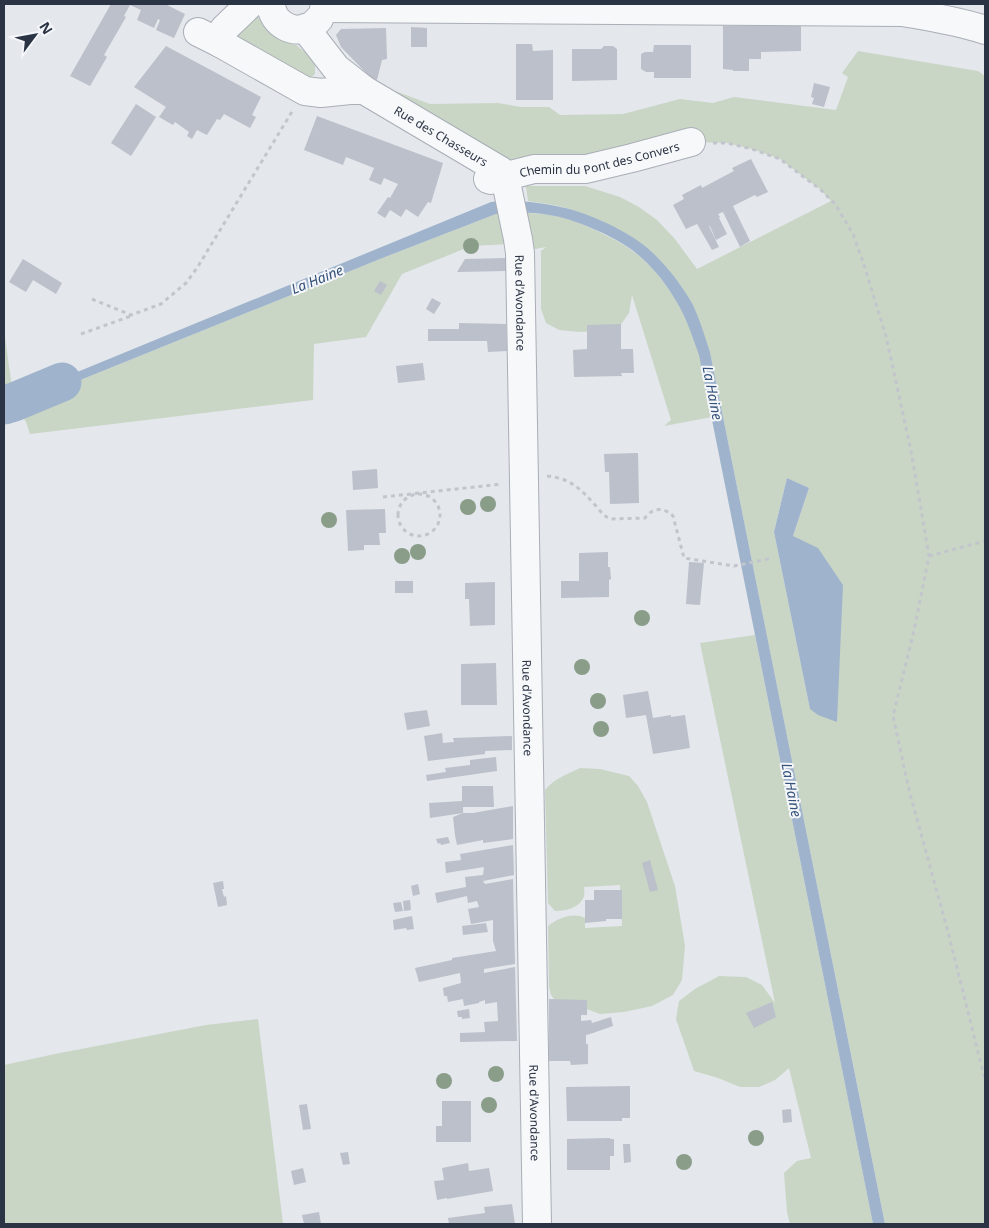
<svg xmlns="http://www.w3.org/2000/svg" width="989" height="1228" font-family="'Noto Sans',sans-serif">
  <rect width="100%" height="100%" fill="#e4e7ec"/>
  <path fill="#c9d6c5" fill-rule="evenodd" d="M250 4 263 25 279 39 296 45 306 53 315 65V74L306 81 224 29Z
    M858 51 978 71 985 76V1224H885L710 352 692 304 681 286 668 269 570 209 554 205 528 201 526 186H585L620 197 639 207 657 220 675 239 697 269 831 201 821 190 780 159 752 149 727 143 691 142 505 177 387 88 430 104 498 103 521 107H549L560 115 623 114 680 99 713 103 734 97 836 110 848 77 842 73ZM787 478 809 488 793 536 810 709 774 532Z
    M513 212C526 213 539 213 551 215 569 218 585 225 601 233 611 238 622 243 631 250 665 273 687 315 699 353 705 373 708 397 712 417L664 426 671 420 632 295 629 313 617 330 580 332 559 330 546 323 541 309V251L546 247 520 252Z
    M496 214H504L510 244 471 246 402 274 366 337 314 344 313 400 30 434 26 422 16 406 4 417V334L5 337 14 402 16 406 385 257Z
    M755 635 873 1224H790L787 1212 784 1173 797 1161 811 1158 789 1068 775 1080 759 1087H740L718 1078 694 1071 676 1019 679 1001 695 989 719 976 746 977 762 985 775 1003 700 643Z
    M580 768 600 769 629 776 638 786 647 802 675 886 685 946 682 980 673 995 652 1006 624 1012 600 1014 579 1006 557 1003 551 995 549 987 548 926C559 918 572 912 585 918V928L622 926 620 885 584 887C584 890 585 893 584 896 580 908 566 911 555 911L548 903 545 790C554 779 567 774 580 768Z
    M258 1019 283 1224H4V1065L55 1054 206 1025Z"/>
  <path fill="#9fb4cc" d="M500 201C544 200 583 209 622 231 627 234 633 237 638 241 653 251 666 266 676 279 682 287 688 296 693 305 700 320 705 337 710 352L885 1224H873L699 355C692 335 685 314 673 296 663 279 648 262 632 250 613 236 573 218 549 215 531 212 514 212 496 214L385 257 16 406 14 398 491 202Z
    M787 478 809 488 793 536 818 548 843 585 837 722 818 715 810 709 774 532Z"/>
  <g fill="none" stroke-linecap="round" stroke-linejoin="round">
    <path stroke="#9fb4cc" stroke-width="39" d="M4 405 14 402 62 382"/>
  </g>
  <path fill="#bbc0ca" d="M111 4H165L185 14 174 38 156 30 160 20 158 19 154 28 137 20 141 10 130 5 124 16 126 17 104 55 107 57 90 86 70 76Z
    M723 26H801V51L761 52V59H749V71H733V70L723 69Z
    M411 27 427 28V47H411Z
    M386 28 387 59 382 60 377 80 370 77 341 47 336 35 341 29Z
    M516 44H532L533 51 553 50V100H516Z
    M654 45H691V78H654V72H646L641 69V54L645 52H653Z
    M166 46 261 97 252 115 256 117 250 128 224 114 220 120 217 119 207 135 197 130 192 139 187 136 189 132 175 122 173 125 159 117 166 107 134 87Z
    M604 46H613L617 49V80L572 81V49H601Z
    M814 83 830 87 824 107 812 104 814 98 811 97Z
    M136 104 156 117 131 156 111 143Z
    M317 116 443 163 431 203 428 202 418 217 406 209 401 217 390 210 385 218 377 213 388 197 390 198 398 184 384 178 381 185 369 180 374 168 346 157 343 165 304 150Z
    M751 159 768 192 757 197 755 195 733 206 750 241 740 247 723 212 718 214 720 217 719 218 727 234 716 240 710 226H709L719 247 712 250 697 224 686 229 673 205 684 199 682 195 701 185 702 188 734 171 732 168Z
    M506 258V271L457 272 465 259Z
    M23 259 62 283 56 294 33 280 26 292 9 282Z
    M380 281 387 285 381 295 374 291Z
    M432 298 441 303 434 314 426 309Z
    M459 323 506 324 507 351 488 352 487 341H428V329H459Z
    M621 324V349H633L634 373H621L622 376 574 377 573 350 587 349V325Z
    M423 363 425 380 398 383 396 366Z
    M638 453 639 503 610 504 609 472H605L604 454Z
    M377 469 378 488 353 490 352 471Z
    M385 509 386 533H379L380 545H364V550L348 551 346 510Z
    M608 552V567H610L611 579 609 580V597L561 598V581H579V553Z
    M689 562 704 563 700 605 686 604Z
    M395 581H413V593H395Z
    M495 582V625L470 626 469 599H465V583Z
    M496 663 497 705H461V664Z
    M648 691 653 718 671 715V717L685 715 690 748 653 754 646 715 626 718 623 695Z
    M427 710 430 726 407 730 404 713Z
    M442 733 443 743 454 742 453 738 512 736V750L485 751V754L428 761 424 736Z
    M496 757 497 771 427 781 426 775 446 772 445 768 470 765V760Z
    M462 786H493L494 807H463V813H473L513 806V839L483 843V840L457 845 455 835 453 817 463 813 430 818 429 803 462 801Z
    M448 837 450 843 441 845 440 843 438 844 436 839Z
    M513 845 514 875 483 881 485 884 513 879 515 964 484 969V973L515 967 517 1041 460 1042V1033L485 1032 484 1022 498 1021 497 1002 485 1004V1000L479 1002V1003L464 1006 463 999 448 1002 447 996H444L443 988 461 983 460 973 419 982 415 968 452 960V958L496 951 493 941V920L471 924 468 909 479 907 477 901 468 903 467 896 437 903 435 893 466 887 465 877 483 875 484 867 446 873 445 862 461 860 460 854Z
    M650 860 658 890 650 892 642 863Z
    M223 881 224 889H222L224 897 226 896 227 905 218 907 213 883Z
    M418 884 420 894 413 896 411 886Z
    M594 890H622V919H606V921L585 923V900H594Z
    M410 900 411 910 404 911 403 901Z
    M401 902 403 911 395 912 393 903Z
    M412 916 414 929 407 930 406 928 394 930 393 920Z
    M486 923 488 932 463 935 462 926Z
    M549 999 587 1000V1015H581V1021L591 1020 592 1023 611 1017 613 1026 590 1034 586 1035V1044H588V1064L571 1065 570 1061H549Z
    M772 1002 776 1017 754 1028 746 1013Z
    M469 1009 470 1018 462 1019V1017H458L457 1011Z
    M630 1086V1118H622V1121H567L566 1087Z
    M442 1101H471V1142H436V1126H442Z
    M307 1104 311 1129 303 1130 299 1105Z
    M791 1109 792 1122 783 1123 782 1110Z
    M610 1138V1139H614V1156H610V1170H567V1139Z
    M623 1144H630L631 1162 624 1163Z
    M348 1152 350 1164 343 1165 340 1153Z
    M468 1163 469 1171 489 1168 493 1191 447 1199V1198L437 1200 434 1181 444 1180 442 1168Z
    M303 1168 306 1182 294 1185 291 1171Z
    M512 1204 515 1224H449L448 1218 485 1213 484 1207Z
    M319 1212 321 1224H304L302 1215Z"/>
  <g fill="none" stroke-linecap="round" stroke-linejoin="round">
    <defs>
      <g id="minor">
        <path d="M271 4C272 24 295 37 313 25 315 23 317 21 319 19"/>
        <path d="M324 8 903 12C931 17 958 21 985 30"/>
        <path id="s1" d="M305 28 336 68 364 90 501 171 505 177 518 239 520 253 537 1224"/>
        <path d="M198 32 220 43 305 91 321 93 350 90H364"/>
        <path d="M220 43 224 29 250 4"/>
        <path id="s2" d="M488 179 491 180 534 169H586L632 158 691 142"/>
      </g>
    </defs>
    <use href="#minor" stroke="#a9aeb7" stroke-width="30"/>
    <path stroke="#c2c5cb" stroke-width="3" stroke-dasharray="4 4" stroke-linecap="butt" d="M713 143H727L752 149 780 159 821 190 835 204 853 234 863 262 886 336 911 451 929 556 913 635 893 716 909 790 948 932 985 1080
      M92 299 131 315 161 304 186 283 197 268 293 110
      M81 334 131 316
      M547 476C570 478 581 489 596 506 600 511 604 516 610 519L645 518C653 507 664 507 673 516L684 558 734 566 773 558
      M398 515a21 21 0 1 1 42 0a21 21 0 1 1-42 0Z
      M383 497 502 484
      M929 556 985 541"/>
    <use href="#minor" stroke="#f7f8fa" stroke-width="28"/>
  </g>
  <g fill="#899d89">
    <circle cx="471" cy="246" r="8"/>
    <circle cx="488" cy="504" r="8"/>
    <circle cx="468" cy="507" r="8"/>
    <circle cx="329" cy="520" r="8"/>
    <circle cx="418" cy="552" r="8"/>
    <circle cx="402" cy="556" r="8"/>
    <circle cx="642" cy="618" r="8"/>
    <circle cx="582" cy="667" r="8"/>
    <circle cx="598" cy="701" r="8"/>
    <circle cx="601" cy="729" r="8"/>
    <circle cx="496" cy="1074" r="8"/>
    <circle cx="444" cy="1081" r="8"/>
    <circle cx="489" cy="1105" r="8"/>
    <circle cx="756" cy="1138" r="8"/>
    <circle cx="684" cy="1162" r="8"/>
  </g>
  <g text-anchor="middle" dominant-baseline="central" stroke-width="4" stroke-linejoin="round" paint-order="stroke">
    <g font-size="12" fill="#2b3445" stroke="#f4f6f9">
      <text stroke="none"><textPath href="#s1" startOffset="176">Rue des Chasseurs</textPath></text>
      <text stroke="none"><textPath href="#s2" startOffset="114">Chemin du Pont des Convers</textPath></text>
      <text stroke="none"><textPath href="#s1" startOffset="380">Rue d'Avondance</textPath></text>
      <text stroke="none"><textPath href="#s1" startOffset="785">Rue d'Avondance</textPath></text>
      <text stroke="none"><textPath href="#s1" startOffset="1190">Rue d'Avondance</textPath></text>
    </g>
    <g font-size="14" font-style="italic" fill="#34527a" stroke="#f4f6f9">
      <text transform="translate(317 279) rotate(-22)">La Haine</text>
      <text transform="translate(713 393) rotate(79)">La Haine</text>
      <text transform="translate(792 790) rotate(79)">La Haine</text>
    </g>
  </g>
  <rect width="989" height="1228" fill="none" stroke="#2b3445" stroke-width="10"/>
  <g transform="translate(35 35) rotate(58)" stroke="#f4f6f9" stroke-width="4" paint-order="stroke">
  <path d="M0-4L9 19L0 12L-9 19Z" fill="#2b3445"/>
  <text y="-8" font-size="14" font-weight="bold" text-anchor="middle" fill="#2b3445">N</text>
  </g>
</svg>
